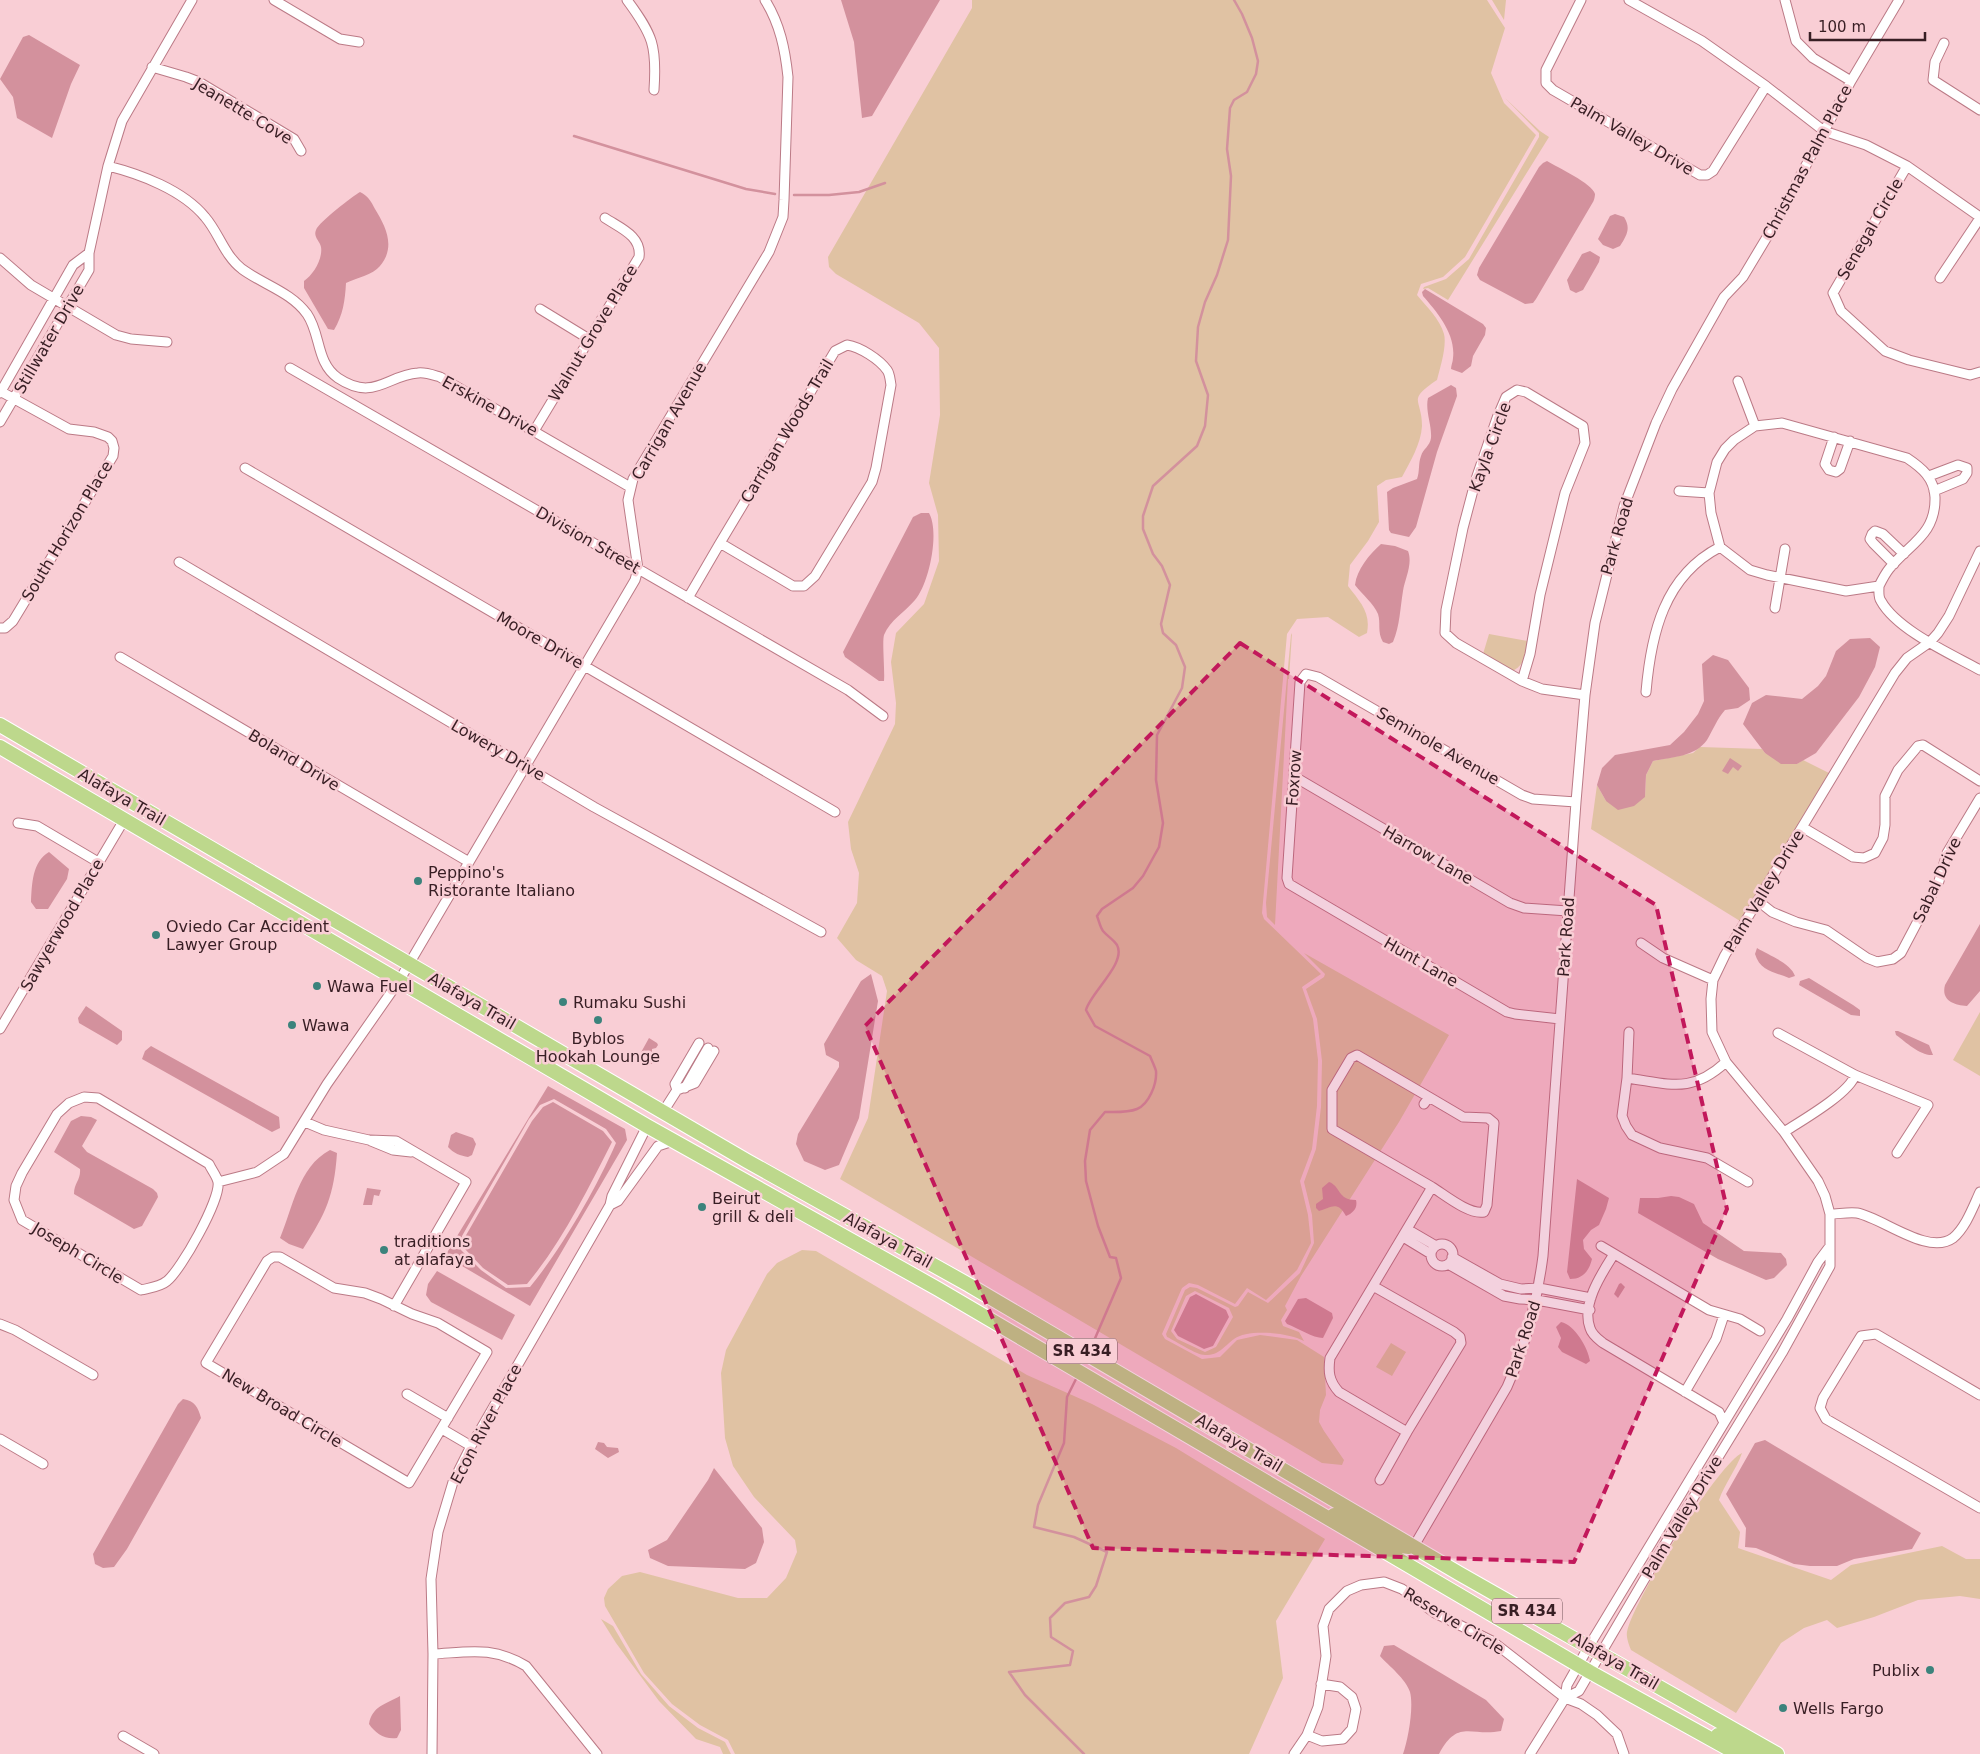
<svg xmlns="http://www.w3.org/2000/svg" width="1980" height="1754" font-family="'DejaVu Sans',sans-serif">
  <rect width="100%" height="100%" fill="#f9ced5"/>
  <path fill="#e0c2a3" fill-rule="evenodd" d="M972 0H1487L1505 28 1491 73 1504 103 1536 135 1465 257 1443 277 1421 284 1417 295C1426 306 1440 319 1444 334 1447 346 1440 368 1437 380 1406 401 1422 398 1422 426 1421 444 1410 462 1402 477L1386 480 1377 486 1379 522 1368 541 1350 565 1348 586C1360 602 1371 612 1367 633L1359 637 1328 617 1297 619 1287 634 1262 913 1264 919 1321 974 1302 987 1313 1019 1318 1060 1317 1106 1312 1149 1300 1181 1308 1215 1311 1243 1297 1270 1266 1300 1247 1288 1235 1304 1198 1285 1189 1283 1182 1288 1162 1334 1165 1339 1202 1359 1220 1357 1237 1340 1260 1335 1297 1340 1324 1357 1326 1395 1320 1410 1319 1422 1324 1431 1344 1460 1342 1465 1322 1463 840 1179 868 1118 887 991 882 976 856 960 837 938 857 903 859 873 851 849 848 822 895 724 896 703 891 662 896 633 924 604 939 561 938 515 929 483 940 415 939 348 919 323 836 274 829 267 828 257 972 8Z
    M1492 0H1506L1504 20Z
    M1505 98 1540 131 1549 137 1448 300 1428 288 1423 289 1424 287 1446 279 1469 259 1539 137V133Z
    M1292 633 1289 679H1288L1275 925 1267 917 1266 903 1291 635Z
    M1489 634 1528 641C1526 653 1525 666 1512 671L1483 654Z
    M1700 747 1762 749 1765 753 1797 764 1803 760 1829 773 1740 921 1591 829 1597 785 1606 801 1645 797 1646 775 1653 761 1693 753Z
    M1304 953 1449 1035 1399 1122 1301 1276 1285 1306 1287 1310 1281 1320 1283 1326 1299 1332 1304 1341C1290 1333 1248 1328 1234 1339 1223 1347 1220 1355 1205 1355 1196 1355 1176 1341 1167 1337L1166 1334 1185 1290 1190 1287 1197 1288 1235 1307 1238 1306 1248 1292 1268 1303 1300 1273 1314 1243 1312 1215 1304 1182 1316 1149 1321 1107 1322 1061 1317 1019 1306 989 1324 977 1325 974ZM1195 1291 1229 1308 1233 1317 1216 1347 1205 1352 1177 1339 1171 1331 1186 1296Z
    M1980 1012V1076L1953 1060Z
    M802 1250 816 1251 1027 1375 1092 1404 1176 1448 1325 1539 1276 1621 1283 1678 1249 1754H735L728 1740 700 1725 672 1704 644 1673 605 1606 604 1598 608 1589 622 1576 640 1572 738 1598H767L786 1578 797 1552 795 1540 754 1497 733 1466 725 1438 721 1373 726 1350 767 1274 777 1263Z
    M1391 1343 1406 1352 1392 1376 1376 1367Z
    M1742 1453C1736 1470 1725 1483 1719 1500L1740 1532 1738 1548 1831 1580 1851 1565 1942 1546 1966 1559H1980V1599L1960 1596 1918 1600 1874 1617 1837 1628 1827 1620 1804 1628 1781 1643 1736 1713 1631 1650C1629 1645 1626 1637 1627 1632 1632 1603 1718 1464 1742 1453Z
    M601 1619 613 1626 641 1674 669 1706 698 1728 725 1742 731 1754H723L720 1747 696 1739 659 1701 616 1643Z"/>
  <path fill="#d3919d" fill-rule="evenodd" d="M841 0H940L872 116 862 118 854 42Z
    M29 35 80 65 71 84 52 138 17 118 13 97 0 79 23 37Z
    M1547 161C1557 167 1593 184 1595 194 1595 196 1594 201 1593 202L1536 299 1533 303 1525 304 1480 280 1477 275 1479 268 1539 167 1543 163Z
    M360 192C368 196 371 201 375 209 386 227 396 247 380 266 373 275 356 278 346 283 345 301 343 315 334 330L328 329 304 288V281C313 275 323 259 321 247 320 241 313 237 316 230 319 222 353 196 360 192Z
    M1615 214 1624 217C1631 228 1627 235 1620 246L1613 249 1603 245 1598 239 1610 216Z
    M1590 251 1600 257 1599 262 1583 290 1576 293 1570 290 1567 280 1582 254Z
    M1425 289 1483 324 1486 328 1485 335 1473 356 1471 366 1462 373 1451 369C1451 365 1453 362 1453 358 1456 334 1437 312 1423 296L1422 292Z
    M1451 385 1456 388 1457 396 1437 452 1416 527 1409 537 1391 533 1389 530 1387 492 1393 488 1417 479C1420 471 1418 464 1421 456 1423 449 1430 446 1431 438 1432 425 1425 411 1428 398Z
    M921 513H929C940 532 929 584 915 600 905 612 890 620 884 635 882 642 885 671 884 681H879L845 657 843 652 913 517Z
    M1381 544 1395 546 1408 551C1413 564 1405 578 1403 591 1400 609 1400 625 1393 642L1389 644 1383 642C1377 632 1381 623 1378 614 1374 604 1362 594 1355 585 1357 569 1369 555 1381 544Z
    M1870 638 1880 647 1875 667 1859 697 1816 753 1797 764H1781L1765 753 1743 724 1752 703 1766 695 1802 699 1818 686 1826 676 1836 651 1850 639Z
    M1713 655 1728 660 1749 688 1750 700 1738 708 1725 710C1717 719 1713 730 1707 740 1695 757 1672 757 1653 761L1646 775 1645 797 1634 806 1618 810 1606 801 1597 785 1602 768 1615 755 1670 745 1684 732 1698 714 1704 701 1702 664Z
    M1730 758 1742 766 1738 771 1733 767 1728 774 1722 771Z
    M49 852 69 869 67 879 48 909H36L31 902C32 884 32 862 49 852Z
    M1980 924V991L1967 1006C1953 1005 1941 1000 1945 985Z
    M1757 948C1768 955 1791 963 1795 976L1789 978C1774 972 1760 971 1755 954Z
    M871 974 878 1001 859 1118 839 1165 825 1170 804 1161 796 1144 798 1134 839 1067V1062L826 1055 824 1044 861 981Z
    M1809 978 1853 1005 1860 1010V1016L1851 1015 1799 985 1800 981Z
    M86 1006 122 1031V1040L117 1045 79 1023 78 1018Z
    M1895 1031H1898L1929 1045 1933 1055C1920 1056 1906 1042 1896 1035Z
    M649 1038 657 1043 658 1045 656 1048 652 1049V1052L649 1054 656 1058 652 1064 646 1063 639 1056Z
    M151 1046 279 1117 280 1128 272 1132 142 1059 145 1051Z
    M548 1086 625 1129 627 1140 530 1306 445 1256ZM554 1099 606 1129 616 1143C596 1189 562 1248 530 1287L506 1288 481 1270 461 1250 462 1236 529 1119 540 1105Z
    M553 1102 603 1131 612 1142C587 1191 562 1242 527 1284L508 1285 483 1268 465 1249V1237L532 1121 543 1107Z
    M81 1116 91 1117 97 1120 82 1146 87 1152 153 1189 157 1193 158 1197 142 1226 134 1229 74 1194C74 1183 81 1180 80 1169L54 1152 71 1121Z
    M456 1132 473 1138 476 1144 472 1155 468 1157C461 1156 453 1153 448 1147L451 1135Z
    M330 1150 337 1153C334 1196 326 1213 303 1249L289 1244 280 1238C293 1208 298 1167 330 1150Z
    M1577 1179 1609 1198 1606 1209 1599 1225 1591 1230 1583 1240 1584 1249 1592 1259C1589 1271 1583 1279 1570 1279L1567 1272Z
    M1329 1182C1341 1186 1337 1200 1356 1200 1358 1208 1353 1213 1346 1216 1337 1200 1331 1208 1319 1211L1316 1208V1204L1323 1199 1322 1188Z
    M367 1188 381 1190 379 1196 374 1195 372 1205H363Z
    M1671 1196 1679 1197 1694 1204 1703 1223 1744 1251 1781 1253 1786 1259 1787 1265 1774 1278 1766 1280 1718 1259 1638 1213 1640 1198H1658Z
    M437 1271 515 1315 502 1340 431 1302 426 1295 428 1284Z
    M1621 1283 1625 1287 1618 1298 1614 1294 1619 1284Z
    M1196 1294 1226 1310 1229 1317 1213 1346 1204 1349 1178 1336 1174 1330 1190 1297Z
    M1306 1298 1332 1313 1333 1318 1323 1338C1313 1338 1298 1328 1287 1324L1285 1321 1298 1299Z
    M1561 1322C1575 1325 1588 1348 1590 1361L1586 1364 1562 1352 1558 1347 1561 1338 1556 1327Z
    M183 1399C195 1401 198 1407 201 1418L127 1549 114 1567 103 1568 95 1564 93 1554 178 1404Z
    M1765 1440 1921 1533 1912 1549 1854 1559 1837 1566H1810L1794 1564 1756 1548 1745 1547 1746 1528 1726 1494 1755 1443Z
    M598 1442 604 1443 607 1447 618 1448 619 1452 608 1458 595 1449Z
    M714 1468 762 1528 764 1542 756 1563 745 1569 668 1566 650 1558 648 1550 667 1540 708 1480Z
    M1394 1645 1486 1700 1504 1719 1501 1731C1471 1737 1458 1718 1439 1754H1403C1408 1740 1414 1707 1410 1692 1406 1679 1389 1666 1380 1656L1384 1646Z
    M400 1696 401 1730 397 1738C385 1740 375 1733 369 1724 372 1706 386 1704 400 1696Z"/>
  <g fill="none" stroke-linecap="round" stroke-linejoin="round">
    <path stroke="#d3919d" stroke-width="2.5" d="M574 136 746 189 775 194
      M794 195H829L859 192 885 183
      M1090 1350 1121 1278 1116 1258 1110 1257 1098 1226 1086 1181 1085 1161 1090 1130 1105 1112C1115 1112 1127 1113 1137 1109 1149 1104 1157 1084 1156 1071 1155 1067 1152 1061 1150 1056L1095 1026 1086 1010C1090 993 1127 963 1117 945 1113 939 1107 936 1103 931 1100 927 1099 921 1097 916L1102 909 1133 888 1143 876 1159 847 1163 823 1156 780 1157 735 1182 688 1185 667 1176 645 1163 633 1161 624 1170 585 1162 566 1153 554 1143 529V516L1153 486 1197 446 1205 426 1208 395 1196 361 1198 327 1205 302 1217 275 1228 240 1231 176 1227 149 1230 108 1234 100 1247 92 1256 74 1258 61 1252 38 1242 14 1234 0
      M1078 1375 1067 1397 1064 1443 1038 1505 1034 1527 1074 1537 1107 1552 1096 1586 1089 1597 1065 1603 1050 1618 1051 1637 1073 1651 1070 1665 1009 1672 1025 1695 1084 1754"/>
    <defs>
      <path id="street" d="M274 0 340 39 359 42
        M627 0C653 35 657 46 654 90
        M1581 0 1546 70V83L1553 90 1700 175H1707L1713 171 1766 86 1702 41 1629 0
        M1785 0 1796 41 1813 58 1851 81
        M1944 43 1935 62 1933 80 1980 110
        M152 67 186 77 199 82 294 139 301 151
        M1766 86 1824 131 1866 145 1907 166 1980 217
        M108 166C140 174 183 190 205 217 219 233 224 255 242 269 264 285 291 292 307 314 321 334 316 363 338 378 374 402 387 375 418 373 425 372 433 375 440 377L630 487
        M1907 166 1833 293 1841 311 1885 351 1909 360 1970 375 1980 372
        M0 258 31 285 116 335 131 339 167 342
        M1940 278 1980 218
        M540 309 589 339
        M847 345C860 347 879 359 887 370 890 374 890 380 891 385L876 468 872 482 815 576 804 586H793L720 543 835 351Z
        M290 368 848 690 883 716
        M1738 381 1755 426
        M1517 390 1526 392 1583 426 1585 443 1565 493 1540 595 1530 654 1522 681 1456 643 1445 633 1446 610 1463 528 1476 479 1497 418 1506 397Z
        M0 391 69 429 94 432 108 437 112 441 114 448 113 456 13 621 5 628H0
        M0 393 73 265 89 253
        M0 422 89 270V253L108 166 122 121 192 0
        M1782 423 1907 458C1922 468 1934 478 1935 497 1936 535 1909 544 1889 569 1885 574 1882 580 1879 586L1846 591 1767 575 1750 570 1720 547 1711 513 1709 493 1717 462 1725 449 1734 440 1755 426Z
        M534 431 639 257C642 236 620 228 605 218
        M1834 437 1825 464 1829 470 1836 472 1840 469 1850 441
        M245 468 835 812
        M1929 476 1958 465 1967 468V473L1963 479 1934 491
        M1679 491 1709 493
        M179 562 594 807 821 932
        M1894 564 1873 543 1870 539 1872 534 1875 531 1883 534 1904 554
        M1879 586C1879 591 1878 597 1881 601 1897 630 1951 654 1980 670
        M688 598 720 543
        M1775 608 1785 549
        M120 657 469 862
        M1522 681 1542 689 1585 695
        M1646 692C1651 634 1664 576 1720 547
        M1295 777 1510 903 1524 908 1568 911
        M18 823 37 826 98 862
        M1802 827 1853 857 1864 858 1875 853 1883 838 1885 825V796L1898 770 1918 746 1923 745 1980 781
        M1758 901 1772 912 1796 922 1826 930 1867 958 1877 962 1893 959 1901 953 1939 881 1947 853 1980 798
        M1641 943 1663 958 1713 980
        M1560 1019 1515 1014 1507 1012 1289 884 1287 878 1300 682 1306 674 1318 677 1522 795 1533 799 1576 802
        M0 1029 124 820
        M1629 1032 1627 1078 1622 1116 1626 1126 1632 1135 1660 1148 1707 1158 1748 1182
        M1778 1033 1855 1075 1928 1105 1897 1153
        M1627 1078C1671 1084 1691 1094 1726 1062
        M685 1088 708 1048
        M677 1090 675 1084 699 1043
        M84 1097 98 1098 209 1164C211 1169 217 1176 218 1182 221 1199 181 1270 167 1281 160 1287 149 1288 141 1290L22 1220 14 1200 16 1186 22 1173 57 1114 69 1103Z
        M1429 1097 1463 1117 1488 1118 1494 1123 1487 1205 1484 1212C1469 1215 1445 1195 1432 1187
        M663 1112 677 1090 695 1083 714 1051
        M305 1122 324 1130 369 1140 396 1141 466 1182 394 1306
        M1784 1132C1801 1121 1850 1093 1855 1075
        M371 1141 393 1150 411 1152
        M218 1182 257 1172 284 1154 327 1084 399 981 635 580 638 569 628 500 633 479 769 252 783 217 784 200 788 77C785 49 780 24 765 0
        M610 1205 618 1201 658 1146 673 1141
        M1830 1214C1838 1214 1848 1212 1857 1213 1883 1218 1928 1256 1953 1238 1966 1227 1973 1207 1980 1192
        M1431 1255a11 11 0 1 1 22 0a11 11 0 1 1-22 0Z
        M1601 1246 1709 1310 1740 1319 1760 1331
        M1431 1254 1408 1240 1405 1233 1412 1232 1436 1246
        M1614 1254C1602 1273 1581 1304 1590 1328 1592 1335 1598 1339 1603 1343L1719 1412 1724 1423
        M273 1257H280L334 1288 365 1293 381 1299 412 1314 438 1323 487 1352 409 1483 206 1363 267 1261Z
        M1452 1257 1500 1284 1521 1289 1539 1288 1591 1298
        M1448 1264 1504 1296 1520 1299 1537 1300 1590 1310
        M1373 1286 1454 1332 1460 1337 1461 1343 1407 1432 1339 1392C1329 1381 1328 1372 1330 1358L1432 1187 1332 1129V1090L1351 1058 1357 1055 1429 1097 1424 1104
        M0 1324 15 1330 93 1375
        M1685 1392 1716 1339 1724 1315
        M407 1394 448 1418
        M1980 1395 1876 1334 1861 1336 1823 1398 1820 1408 1826 1419 1980 1508
        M442 1429 471 1446
        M0 1439 43 1464
        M1380 1480 1407 1432
        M1414 1546 1507 1387C1526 1345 1537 1302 1543 1256L1576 802 1585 695 1595 623 1624 506 1656 423 1672 389 1724 297 1743 277 1773 227 1851 81 1899 0
        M433 1654C469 1652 493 1646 526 1666L597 1754
        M1565 1698 1579 1691 1590 1672 1668 1539 1782 1353 1830 1266V1214L1825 1196 1818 1181 1784 1132 1726 1062 1712 1032 1711 999 1713 980 1725 955 1895 673 1907 658 1930 642 1938 633 1949 616 1980 551
        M1307 1735 1322 1741 1343 1739 1352 1729 1356 1709 1352 1697 1340 1687 1321 1684
        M123 1736 154 1754
        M432 1754 433 1654 431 1579 438 1532 453 1482 471 1446 610 1205 612 1196 647 1126
        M1294 1754 1307 1735 1318 1707 1326 1656 1323 1626 1329 1609 1347 1591 1361 1585 1384 1582 1402 1589 1435 1613 1492 1641 1565 1698 1581 1704 1597 1715 1617 1734 1624 1754
        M1530 1754 1565 1698 1567 1685 1589 1646 1787 1319 1818 1262 1830 1246"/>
      <path id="primary" d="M0 725 747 1161 969 1285 1460 1574 1777 1754
        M0 747 647 1126 938 1289 1590 1672 1738 1754
        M1334 1515 1349 1520 1393 1545 1409 1547
        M1718 1735 1731 1738 1758 1754"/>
    </defs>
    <use href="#street" stroke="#bb7a86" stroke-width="11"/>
    <use href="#primary" stroke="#fff" stroke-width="16"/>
    <use href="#street" stroke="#fff" stroke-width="9"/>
    <use href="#primary" stroke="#bdd88c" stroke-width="14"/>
  </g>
  <path fill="#c2185b" fill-opacity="0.2" stroke="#c2185b" stroke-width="4" stroke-dasharray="10 6" stroke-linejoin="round" d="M1240 643 1656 905 1727 1209 1574 1562 1093 1548 865 1026Z"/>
  <g fill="#3c837c" stroke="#f9ced5" stroke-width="2">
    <circle cx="418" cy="881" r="5"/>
    <circle cx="156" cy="935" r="5"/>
    <circle cx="317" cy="986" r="5"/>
    <circle cx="563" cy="1002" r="5"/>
    <circle cx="598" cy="1020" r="5"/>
    <circle cx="292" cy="1025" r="5"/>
    <circle cx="702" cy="1207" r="5"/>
    <circle cx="384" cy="1250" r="5"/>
    <circle cx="1930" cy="1670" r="5"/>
    <circle cx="1783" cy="1708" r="5"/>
  </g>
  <g text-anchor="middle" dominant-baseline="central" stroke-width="5" stroke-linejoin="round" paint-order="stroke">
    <g fill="#f9ced5" stroke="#725359" stroke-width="1">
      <rect x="1047" y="1338.5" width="70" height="25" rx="4"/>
      <rect x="1492" y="1598.5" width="70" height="25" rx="4"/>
    </g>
    <g font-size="15" font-weight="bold" fill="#381e24">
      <text x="1082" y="1351">SR 434</text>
      <text x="1527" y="1611">SR 434</text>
    </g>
    <g font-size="16" fill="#381e24" stroke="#f9ced5">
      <text transform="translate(243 111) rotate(31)">Jeanette Cove</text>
      <text transform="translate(1632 136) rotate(30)">Palm Valley Drive</text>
      <text transform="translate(1807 162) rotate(-62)">Christmas Palm Place</text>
      <text transform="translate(1870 229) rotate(-60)">Senegal Circle</text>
      <text transform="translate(593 333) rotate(-59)">Walnut Grove Place</text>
      <text transform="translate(49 339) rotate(-60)">Stillwater Drive</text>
      <text transform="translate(490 406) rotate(29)">Erskine Drive</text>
      <text transform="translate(669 421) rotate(-60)">Carrigan Avenue</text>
      <text transform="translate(787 431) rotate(-59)">Carrigan Woods Trail</text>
      <text transform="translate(1490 447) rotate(-70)">Kayla Circle</text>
      <text transform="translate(67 531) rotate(-59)">South Horizon Place</text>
      <text transform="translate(1617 536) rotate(-74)">Park Road</text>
      <text transform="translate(588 540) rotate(30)">Division Street</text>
      <text transform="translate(540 640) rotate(30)">Moore Drive</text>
      <text transform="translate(1438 746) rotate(30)">Seminole Avenue</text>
      <text transform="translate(498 750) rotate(30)">Lowery Drive</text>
      <text transform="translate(294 760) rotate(31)">Boland Drive</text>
      <text transform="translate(1294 778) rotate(-86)">Foxrow</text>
      <text transform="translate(122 797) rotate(30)">Alafaya Trail</text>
      <text transform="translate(1428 855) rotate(30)">Harrow Lane</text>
      <text transform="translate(1937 880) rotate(-65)">Sabal Drive</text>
      <text transform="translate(1764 891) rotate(-59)">Palm Valley Drive</text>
      <text transform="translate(62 925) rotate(-60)">Sawyerwood Place</text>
      <text transform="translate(1566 937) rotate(-86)">Park Road</text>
      <text transform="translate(1421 962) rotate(30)">Hunt Lane</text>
      <text transform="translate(472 1001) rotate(30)">Alafaya Trail</text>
      <text transform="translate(888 1240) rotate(29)">Alafaya Trail</text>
      <text transform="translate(78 1253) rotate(31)">Joseph Circle</text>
      <text transform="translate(1523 1339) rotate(-72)">Park Road</text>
      <text transform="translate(282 1408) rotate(31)">New Broad Circle</text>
      <text transform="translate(486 1424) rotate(-62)">Econ River Place</text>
      <text transform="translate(1239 1443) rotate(31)">Alafaya Trail</text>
      <text transform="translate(1682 1517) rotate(-59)">Palm Valley Drive</text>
      <text transform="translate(1454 1621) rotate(31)">Reserve Circle</text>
      <text transform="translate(1615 1661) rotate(30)">Alafaya Trail</text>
    </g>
    <g font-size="16" fill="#381e24" stroke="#f9ced5" text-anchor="start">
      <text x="428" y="872">Peppino's<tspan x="428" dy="18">Ristorante Italiano</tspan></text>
      <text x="166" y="926">Oviedo Car Accident<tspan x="166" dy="18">Lawyer Group</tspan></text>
      <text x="327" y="986">Wawa Fuel</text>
      <text x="573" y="1002">Rumaku Sushi</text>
      <text x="302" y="1025">Wawa</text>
      <text x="598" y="1038" text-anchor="middle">Byblos<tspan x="598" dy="18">Hookah Lounge</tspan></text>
      <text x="712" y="1198">Beirut<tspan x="712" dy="18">grill &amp; deli</tspan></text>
      <text x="394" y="1241">traditions<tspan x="394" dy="18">at alafaya</tspan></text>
      <text x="1920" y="1670" text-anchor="end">Publix</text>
      <text x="1793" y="1708">Wells Fargo</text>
    </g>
  </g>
  <path d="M1810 32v8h115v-8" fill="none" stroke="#381e24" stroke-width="2.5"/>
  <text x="1818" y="32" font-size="15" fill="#381e24" stroke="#f9ced5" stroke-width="4" paint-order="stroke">100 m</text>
</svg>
